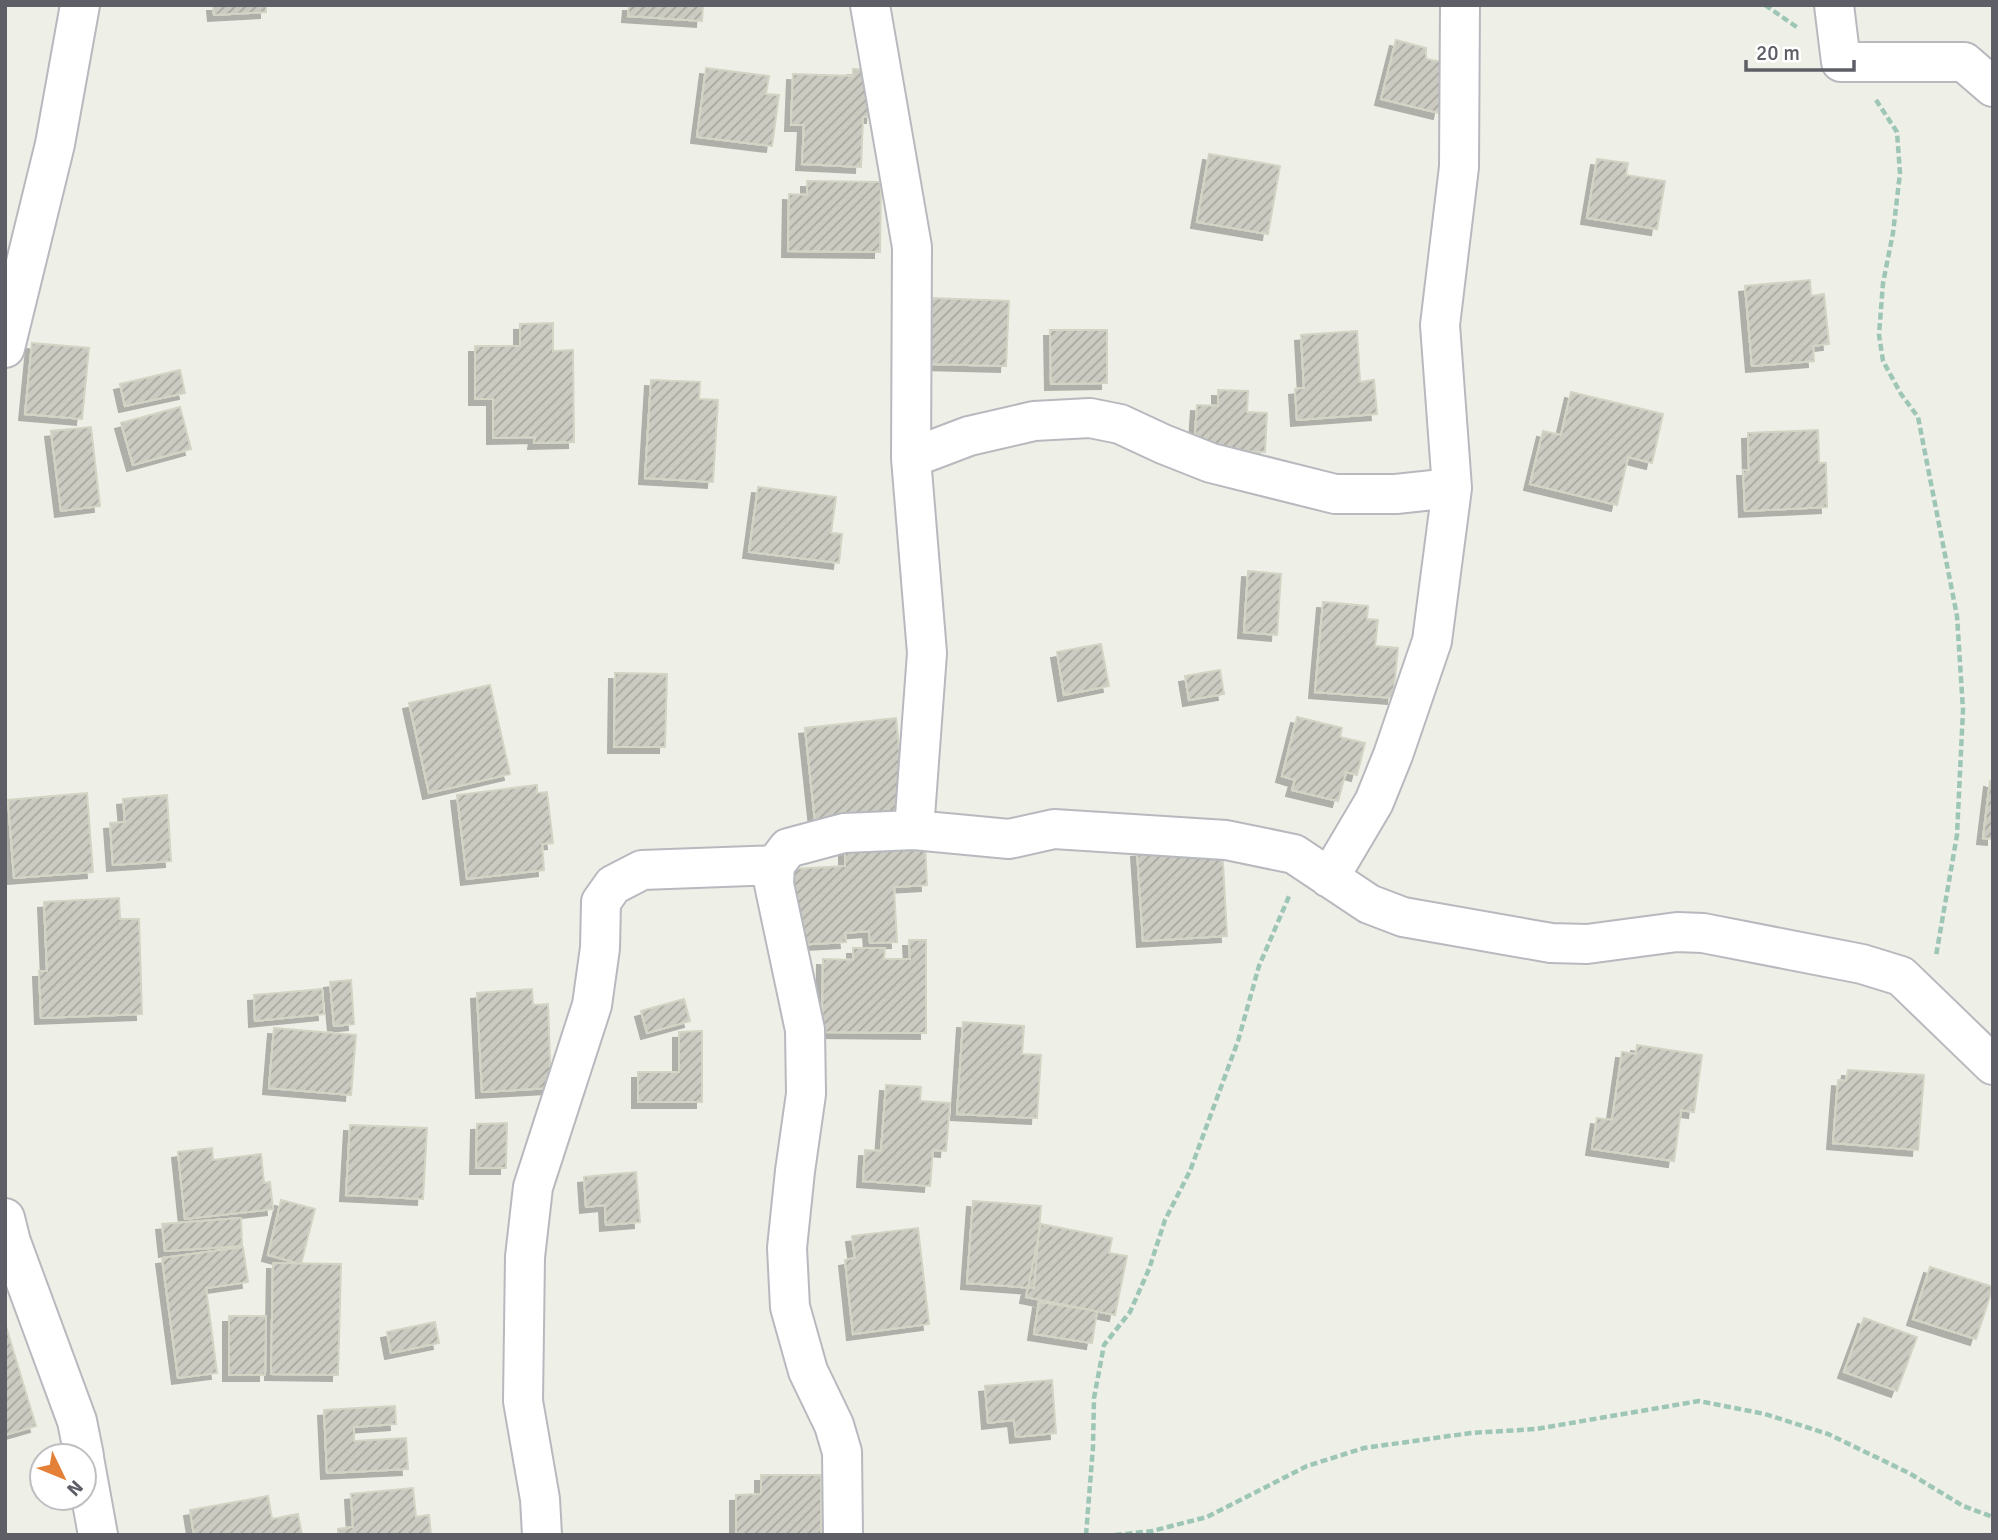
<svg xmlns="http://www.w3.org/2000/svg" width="1998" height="1540" font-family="Signika,sans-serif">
  <defs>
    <pattern id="building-hatch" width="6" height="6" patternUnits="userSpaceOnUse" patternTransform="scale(1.75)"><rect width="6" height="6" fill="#cbcbc2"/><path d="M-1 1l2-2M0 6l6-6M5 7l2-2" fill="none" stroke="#a8a8a1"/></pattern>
    <filter id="shadow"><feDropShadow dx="-6" dy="6" stdDeviation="0" flood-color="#0004"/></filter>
  </defs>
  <rect width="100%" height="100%" fill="#eeefe6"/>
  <path fill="url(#building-hatch)" stroke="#d4d4c5" stroke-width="2" filter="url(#shadow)" d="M213 5H266V12L214 15Z
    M629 5H703L702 21 628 16Z
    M1396 40 1426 48V59L1449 63 1439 113 1381 99Z
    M706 68 769 76 766 94 779 95 772 146 697 137Z
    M853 69 875 70 872 117H863L861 167 802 164 804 125H791L793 74 853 76Z
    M1209 154 1280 166 1268 234 1197 222Z
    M1597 159 1628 163 1626 175 1665 181 1657 229 1587 218Z
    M807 181 881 182 880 252 788 251 789 194 807 195Z
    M1810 280 1811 296 1824 294 1829 344 1813 346 1814 361 1752 366 1745 286Z
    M932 298 1009 301 1006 366 930 364Z
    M553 323V351L573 350 574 442 534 443 535 437 493 438V399H475V346H520V324Z
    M1050 330H1107V383L1051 384Z
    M1357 331 1360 382 1374 380 1377 414 1297 420 1295 389 1304 388 1301 335Z
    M32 343 89 348 82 419 25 414Z
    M180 370 185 393 125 406 120 384Z
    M651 380 700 382 699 399 718 400 713 482 645 478Z
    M1218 390 1248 391 1247 412 1267 413 1265 452 1194 449 1197 405 1218 406Z
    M1571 392 1663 414 1652 463 1628 457 1617 505 1530 484 1543 431 1561 435Z
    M180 407 191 449 133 465 121 423Z
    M91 427 100 506 61 511 51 431Z
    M1818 430 1819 463H1826L1827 507 1745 511 1743 470H1749L1748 433Z
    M758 487 836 497 831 533 842 534 839 563 749 552Z
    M1248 571 1281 574 1277 635 1244 632Z
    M1323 602 1368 606 1367 619 1378 620 1375 646 1398 648 1393 698 1315 692Z
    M1101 644 1109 686 1064 695 1057 652Z
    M1220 670 1224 694 1189 700 1185 676Z
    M615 673 667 674 665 747H614Z
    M490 685 510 774 429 793 409 703Z
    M1297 717 1342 728 1340 737 1365 743 1357 775 1346 772 1338 801 1292 790 1295 780 1282 776Z
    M896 718 906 811 815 821 805 728Z
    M1990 781 1993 782V839L1983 838Z
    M537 785V793L547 792 553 843 542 844 544 870 467 879 457 795Z
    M87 793 93 872 14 878 8 800Z
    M167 795 171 861 113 865 110 823 125 822 123 799Z
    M925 843 927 885 894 887 897 942 870 943 869 931 845 933 846 942 796 945 792 869 845 866V849Z
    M1222 845 1227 936 1143 941 1137 851Z
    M119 898 120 919H139L142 1014 41 1018 39 971H47L44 902Z
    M909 940H926V1033L822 1032 823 959 853 960V948H885L884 959H910Z
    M351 980 354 1024 334 1026 330 982Z
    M322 989 324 1014 255 1021 254 995Z
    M532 989 533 1005 548 1004 551 1088 482 1092 477 993Z
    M684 999 690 1021 647 1033 641 1011Z
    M963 1022 1024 1026 1022 1054 1041 1055 1037 1118 957 1114Z
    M274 1028 356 1035 351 1095 269 1088Z
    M702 1031V1102H638V1072H679V1032Z
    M1637 1045 1702 1055 1694 1112 1681 1110 1674 1161 1592 1149 1597 1118 1612 1120 1622 1052 1636 1054Z
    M1848 1070 1924 1075 1918 1150 1833 1143 1838 1080 1846 1081Z
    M886 1085 921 1087 920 1101 950 1103 946 1151 933 1150 930 1186 863 1181 865 1150 881 1151Z
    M507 1123 506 1168H476L477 1124Z
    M350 1125 427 1128 423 1199 346 1195Z
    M212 1148 213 1160 261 1154 264 1183 270 1182 273 1209 185 1219 178 1152Z
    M636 1172 640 1222 606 1225 605 1205 586 1207 584 1177Z
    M281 1200 315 1209 301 1264 268 1255Z
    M973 1201 1041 1206 1034 1288 967 1283Z
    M241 1218 242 1246 165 1251 162 1224Z
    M1041 1224 1112 1238 1109 1253 1127 1256 1115 1315 1026 1297Z
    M918 1228 929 1324 853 1334 845 1260 855 1258 852 1236Z
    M243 1247 248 1282 206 1288 217 1373 178 1378 162 1258Z
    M273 1263 341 1264 338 1375 271 1374Z
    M1930 1267 1993 1287 1976 1339 1913 1319Z
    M1039 1302 1097 1311 1092 1343 1034 1334Z
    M229 1316H266L265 1375H229Z
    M1864 1318 1917 1337 1897 1391 1844 1372Z
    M435 1322 439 1343 391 1353 387 1332Z
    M5 1323 36 1426 5 1435Z
    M1052 1380 1056 1433 1016 1437 1014 1420 988 1423 985 1386Z
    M395 1406 396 1424 354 1427V1441L406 1438 408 1469 327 1473 324 1410Z
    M761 1475H821V1535H736V1495L761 1494Z
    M413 1488 416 1517 429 1515 431 1535H338V1529L353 1527 351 1494Z
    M268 1496 272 1519 298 1514 302 1535H194L190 1510Z"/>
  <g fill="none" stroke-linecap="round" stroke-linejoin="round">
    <defs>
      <path id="minor" d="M870 5 912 247 911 458 927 653 914 830
        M1834 5 1841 62H1964L1993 87
        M5 348 55 144 80 5
        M911 458 969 436 1034 421 1090 418 1120 424 1163 444 1211 463 1335 494H1396L1452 488
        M1329 878 1374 802 1393 755 1432 641 1452 488 1440 325 1459 167 1460 5
        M5 1218 11 1242 77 1421 84 1456
        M84 1458 98 1535
        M542 1535 540 1499 523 1401 525 1257 533 1187 592 1005 600 948 601 902 613 885 642 870 775 865
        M843 1535 842 1452 834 1425 808 1371 790 1307 787 1248 795 1171 806 1094 805 1030 774 884 775 865 788 848 844 833 914 830 1009 839 1054 829 1226 840 1294 854 1369 904 1403 917 1551 943 1587 944 1677 932 1703 933 1862 964 1901 976 1993 1065"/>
    </defs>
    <use href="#minor" stroke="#b8b9bf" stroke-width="42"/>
    <path stroke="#9dc6b7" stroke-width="4.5" stroke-dasharray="7 3.5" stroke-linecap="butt" d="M1765 5 1798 28
      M1876 100 1897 132 1900 173 1893 233 1883 283 1879 335 1883 361 1901 394 1918 417 1957 616 1963 710 1957 835 1936 956
      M1086 1535 1093 1447 1094 1398 1104 1345 1130 1312 1149 1269 1165 1220 1190 1171 1238 1041 1259 966 1290 894
      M1115 1535 1152 1531 1207 1517 1307 1466 1364 1448 1471 1433 1536 1429 1699 1401 1765 1414 1828 1434 1909 1473 1963 1506 1993 1517"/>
    <use href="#minor" stroke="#fff" stroke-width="38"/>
  </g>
  <rect width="1998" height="1540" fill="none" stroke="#5e5f66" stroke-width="14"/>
  <g transform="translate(63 1477) rotate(133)"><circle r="33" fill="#ffffff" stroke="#bfbfc2" stroke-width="2"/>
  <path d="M0-5L12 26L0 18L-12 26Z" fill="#e48038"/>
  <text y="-10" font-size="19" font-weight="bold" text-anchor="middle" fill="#5e5f66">N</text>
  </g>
  <path d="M1746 60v10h108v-10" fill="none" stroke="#5e5f66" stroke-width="3.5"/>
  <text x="1756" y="60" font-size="21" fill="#5e5f66" stroke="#ffffff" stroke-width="5" paint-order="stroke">20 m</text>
</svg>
